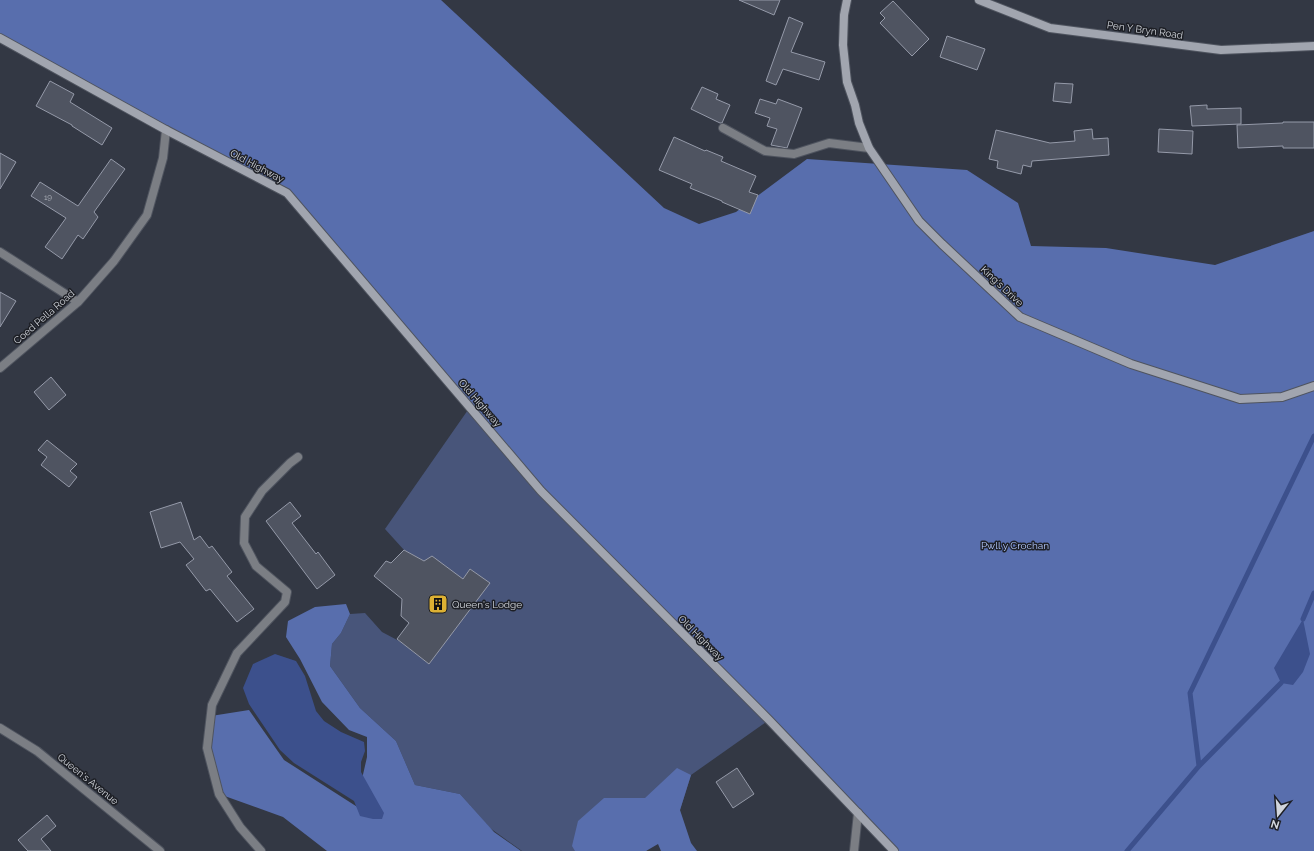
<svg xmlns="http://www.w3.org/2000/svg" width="1314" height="851" font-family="Raleway,sans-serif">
  <rect width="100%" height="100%" fill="#333844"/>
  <path fill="#48557a" d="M470 407 769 720 691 775 680 810 646 851H522L490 828 460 794 415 785 396 741 360 708 330 666 332 644 341 633 350 614 365 613 382 632 401 642 429 664 489 583 470 569 463 579 424 561 404 550 385 529Z"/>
  <path fill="#586ead" d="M0 0H441L664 208 699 224 736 212 807 159 967 170 1018 203 1031 246 1106 248 1215 265 1314 231V851H894L541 491 287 193 0 38Z
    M346 604 350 614 341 633 332 644 330 666 360 708 396 741 415 785 460 794 494 832 521 851H327L283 817 219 794 207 743 211 716 249 710 284 760 373 817 362 779 367 757V737L349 730 322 702 300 659 286 637 288 621 315 607Z
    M677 768 691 775 680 810 691 843 697 851H661L658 844 646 851H575L572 846 578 821 604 798H645Z"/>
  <path fill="#3c508c" d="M1303 619 1310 654 1303 672 1293 685 1281 683 1274 668Z
    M275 654 296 661 305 676 316 711 324 721 341 732 364 742 365 751 361 762V772L384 813 382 819H373L360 816 354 801 294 763 280 750 249 704 243 688 253 664Z"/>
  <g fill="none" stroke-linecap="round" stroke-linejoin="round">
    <path stroke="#3c508c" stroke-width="5" d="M1303 619 1314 593
      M1199 766 1190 693 1314 436
      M1127 851 1199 766 1281 683"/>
  </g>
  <path fill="#4f5461" stroke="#959aa9" d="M739 0H780L774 15Z
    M893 1 929 39 912 56 880 23 885 18 880 13Z
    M789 17 803 23 791 52 825 62 819 80 783 69 776 85 766 81Z
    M947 36 985 49 977 70 940 57Z
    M50 81 74 94 70 102 112 128 102 145 72 126V125L36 106Z
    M1055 83 1073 84 1071 103 1053 101Z
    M702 87 718 94 716 99 730 105 722 123H720L691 109Z
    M760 99 776 104 778 99 802 108 787 148 771 145 777 129 767 126 770 118 755 113Z
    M1207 105V109L1241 108V124L1192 126 1190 106Z
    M1283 122H1314V148H1283V146L1238 148 1237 125 1283 123Z
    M1092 129 1093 139 1108 138 1109 155 1032 161 1031 167 1023 165 1021 174 997 168 998 161 989 159 996 130 1050 143 1075 141 1074 131Z
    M1159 129 1193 131 1192 154 1158 152Z
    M674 137 705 151 706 150 723 157 721 161 756 176 749 192 758 195 750 214 722 202V201L690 188 692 184 659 170Z
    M0 153 16 162 0 189Z
    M111 159 125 169 94 212 98 217 83 239 78 235 62 259 45 247 66 218 31 196 40 182 78 206Z
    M0 292 16 301 0 327Z
    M51 377 66 395 49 410 34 392Z
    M47 440 77 464 70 471 77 477 69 487 41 465 47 457 38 450Z
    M181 502 194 540 200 536 209 548 212 546 232 572 227 576 254 609 237 622 210 589 206 591 186 565 194 559 180 542 161 548 150 512Z
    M290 502 301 516 292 523 316 554 318 552 335 575 317 589 266 521Z
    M404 550 424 561 432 556 463 579 470 569 490 583 429 664 397 639 409 623 401 616 402 599 374 576 386 561 391 563Z
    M737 768 754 794 733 808 716 782Z
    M47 815 56 826 41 839 51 851H28L18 840Z"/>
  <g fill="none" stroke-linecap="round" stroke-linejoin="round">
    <defs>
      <path id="street" d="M723 128 765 151 794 154 829 143 869 148
        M0 252 78 302
        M0 368 78 302 114 261 147 215 163 158 166 130
        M0 728 37 751 160 851
        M261 851 240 827 219 794 207 748 212 705 237 653 285 602 287 592 256 566 244 543 245 517 262 491 290 463 298 457
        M854 851 858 813"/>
      <path id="secondary" d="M847 0 844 15 843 45 847 82 855 105 859 123 869 148 919 221 942 244 1020 317 1131 364 1240 399 1282 397 1314 386
        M979 0 1050 28 1221 50 1314 46
        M0 38 166 130 287 193 541 491 769 720 894 851"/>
    </defs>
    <use href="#street" stroke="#4f545f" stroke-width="10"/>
    <use href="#secondary" stroke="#4f545f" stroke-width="10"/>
    <use href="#street" stroke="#7b7e84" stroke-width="8"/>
    <use href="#secondary" stroke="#a1a5af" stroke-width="8"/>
  </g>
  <defs>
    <symbol id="building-square" viewBox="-11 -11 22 22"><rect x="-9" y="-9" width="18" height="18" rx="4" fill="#ddb133" stroke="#1d1f25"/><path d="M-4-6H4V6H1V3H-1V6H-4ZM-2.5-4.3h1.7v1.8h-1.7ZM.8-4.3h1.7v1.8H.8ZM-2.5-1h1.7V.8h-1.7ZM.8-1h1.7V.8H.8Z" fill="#111"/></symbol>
  </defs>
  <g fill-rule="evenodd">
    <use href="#building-square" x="427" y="593" width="22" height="22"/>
  </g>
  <g text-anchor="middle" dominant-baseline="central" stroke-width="3" stroke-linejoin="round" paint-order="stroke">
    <g font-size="8" fill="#b0b5bd">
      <text x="48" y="197">19</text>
    </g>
    <g font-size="10" fill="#d1d5dc" stroke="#1d1f25">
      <text transform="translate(1145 30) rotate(8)">Pen Y Bryn Road</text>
      <text transform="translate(257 166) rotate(28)">Old Highway</text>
      <text transform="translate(1002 286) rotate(43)">King's Drive</text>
      <text transform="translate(44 317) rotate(-41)">Coed Pella Road</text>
      <text transform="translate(480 403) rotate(49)">Old Highway</text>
      <text transform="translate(701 638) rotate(45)">Old Highway</text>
      <text transform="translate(88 779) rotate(39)">Queen's Avenue</text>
    </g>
    <g font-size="10" fill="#b3c8fe" stroke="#1d1f25">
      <text x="1015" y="545">Pwll y Crochan</text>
    </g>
    <g font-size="10" fill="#d1d5dc" stroke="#1d1f25" text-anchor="start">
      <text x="452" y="604">Queen's Lodge</text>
    </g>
  </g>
  <g transform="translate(1278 815) rotate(197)" stroke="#1d1f25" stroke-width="3" paint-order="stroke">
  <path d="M0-3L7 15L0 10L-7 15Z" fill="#d1d5dc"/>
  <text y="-6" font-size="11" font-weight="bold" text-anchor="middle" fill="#d1d5dc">N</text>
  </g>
</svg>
